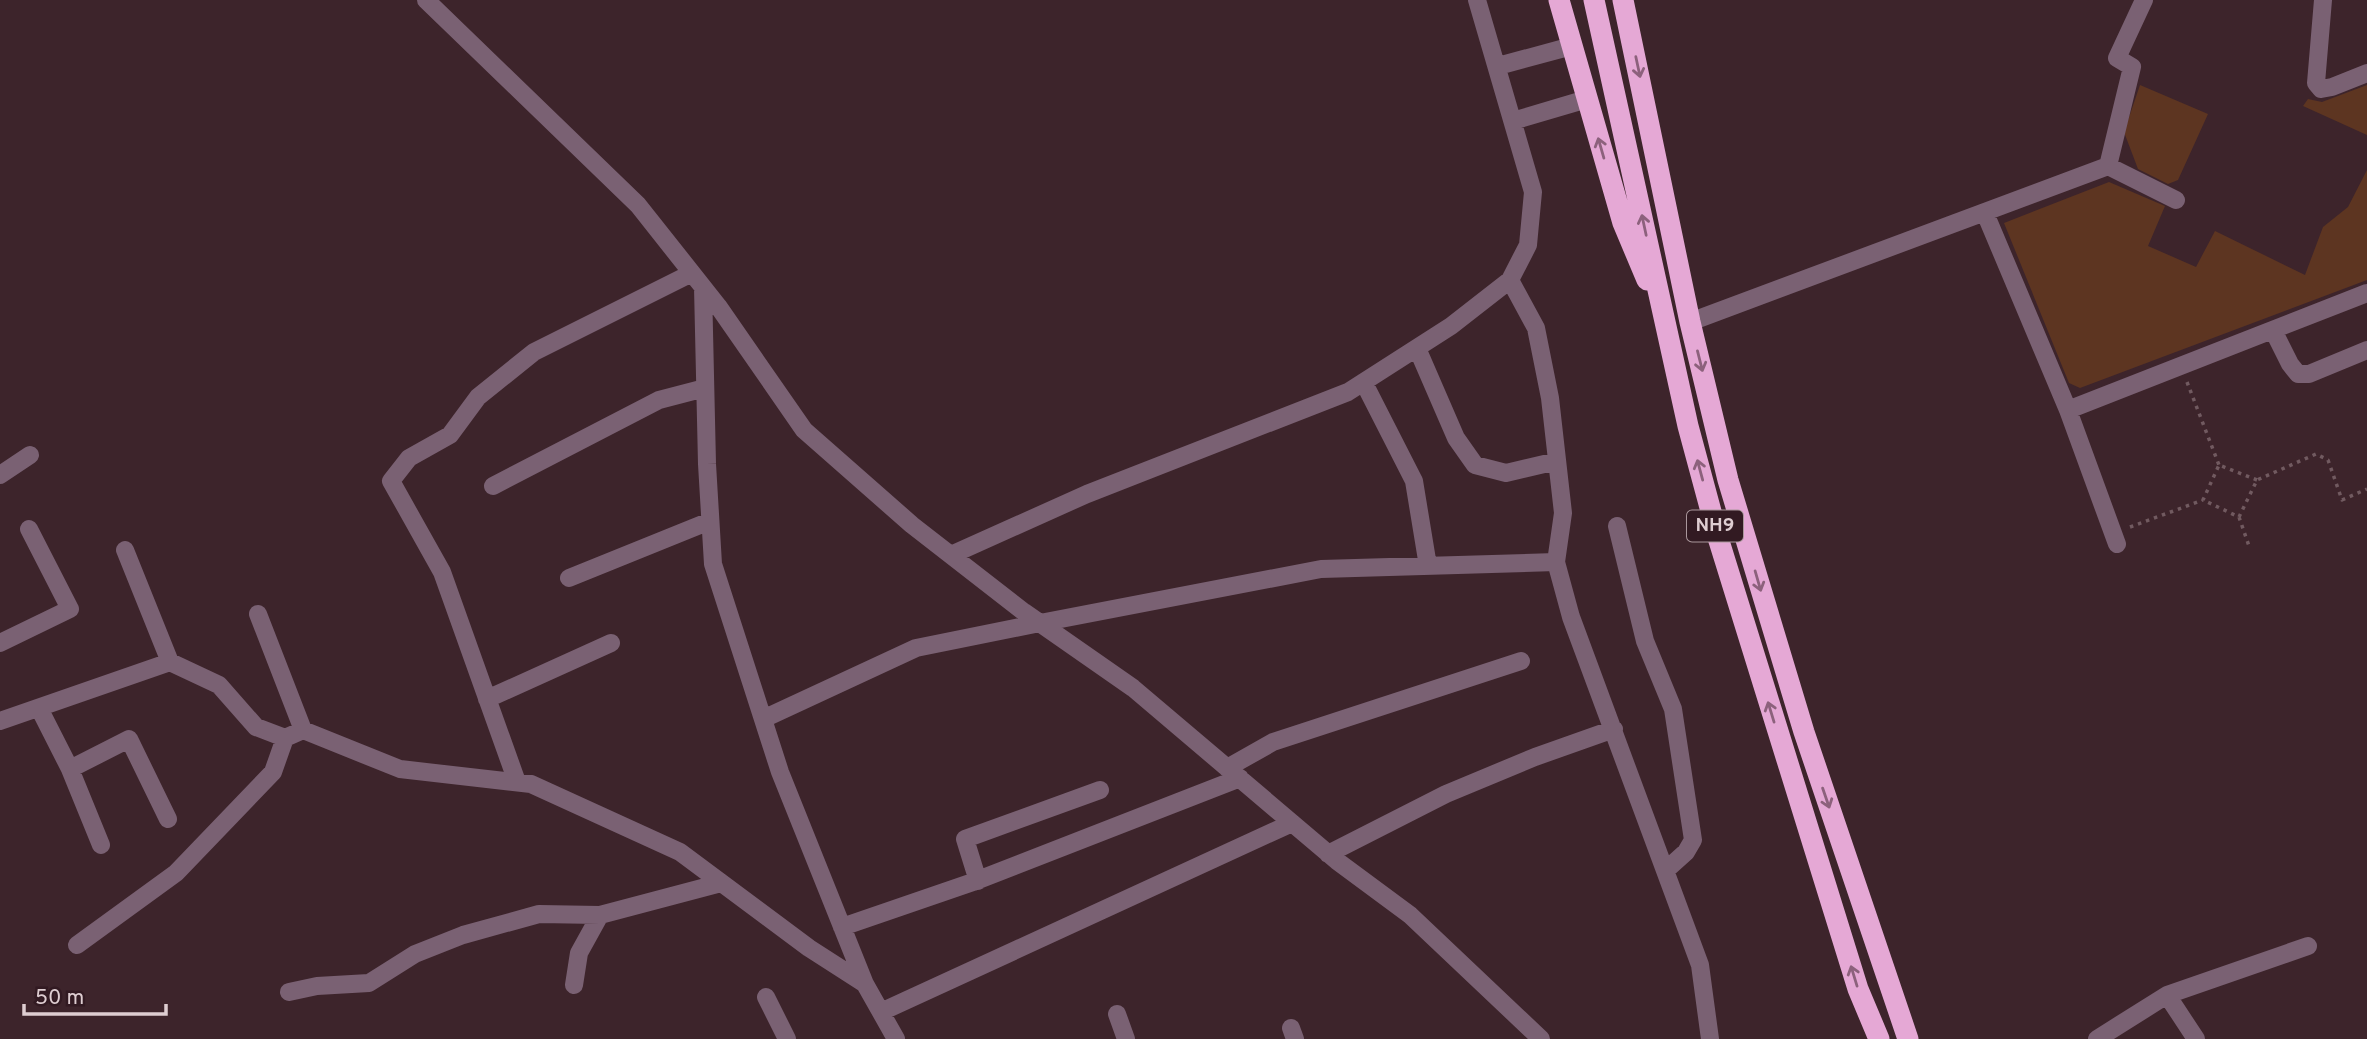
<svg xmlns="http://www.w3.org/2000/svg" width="2367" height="1039" font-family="Overpass,sans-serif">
  <rect width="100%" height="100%" fill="#3d242b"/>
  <path fill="#5d3521" d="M2140 85 2208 114 2178 180 2168 184 2138 169 2124 132Z
    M2367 85V135L2303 106 2308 99 2322 102Z
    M2367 170V280L2080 388 2069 383 2004 223 2109 182 2165 206 2148 246 2196 267 2215 231 2305 275 2323 227 2348 207Z"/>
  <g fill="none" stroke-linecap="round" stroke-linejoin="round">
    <path stroke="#715a60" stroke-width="3.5" stroke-dasharray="3.5 5" stroke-linecap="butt" d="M2187 382 2219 465
      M2257 480 2219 465 2203 500 2239 517 2257 480 2316 454 2328 460 2342 500 2367 489
      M2239 517 2250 549
      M2130 527 2203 500"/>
    <path stroke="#7a6173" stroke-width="18" d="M426 0 638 205 718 306 804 430 912 525 1024 612 1133 688 1337 861 1410 915 1541 1039
      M2323 0 2316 83 2321 89 2332 87 2367 73
      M1498 66 1572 46
      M1513 121 1587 99
      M2108 166 2176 200
      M1985 213 2068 410 2117 544
      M1510 280 1536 328 1550 398 1563 513 1556 562 1571 617 1700 965 1710 1039
      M703 287 707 464 713 564 780 772 865 984 896 1039
      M1690 322 2108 166 2132 67 2117 58 2144 0
      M2273 330 2290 364 2298 374H2309L2367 350
      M1417 348 1456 438 1475 465 1506 473 1557 461
      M1364 383 1414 481 1428 566
      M2068 410 2367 293
      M0 475 30 455
      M493 486 659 400 705 388
      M1617 526 1645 641 1673 709 1693 840 1686 852 1666 870
      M125 550 170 662
      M951 555 1087 494 1348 392 1451 326 1510 280 1528 245 1533 192 1477 0
      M569 578 710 521
      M258 614 303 730
      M0 643 70 609 29 529
      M487 699 611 643
      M39 708 70 769 101 845
      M763 719 916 648 1040 623 1321 569 1556 562
      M0 721 170 662 219 685 256 727 285 738 303 730 400 769 531 784 680 852 809 948 865 984
      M1227 768 1273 742 1521 661
      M70 769 129 739 168 819
      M517 782 442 572 391 481 409 458 450 435 478 397 534 352 692 273
      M1328 854 1446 794 1535 757 1614 729
      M978 881 965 839 1100 790
      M842 927 973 882 1240 778
      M77 945 176 873 273 772 285 738
      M574 985 579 953 600 915 721 883
      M289 992 317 986 369 983 415 954 463 935 539 914 600 915
      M2167 995 2196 1039
      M766 997 787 1039
      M881 1012 1292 823
      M1117 1014 1126 1039
      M1291 1028 1295 1039
      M2097 1039 2167 995 2308 946"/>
    <path stroke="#e5a8d5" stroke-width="21" d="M1559 0 1623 223 1647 280
      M1594 0 1688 426 1719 541 1858 989 1879 1039
      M1623 0 1690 322 1728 480 1804 732 1908 1039"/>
  </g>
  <defs><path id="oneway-shaft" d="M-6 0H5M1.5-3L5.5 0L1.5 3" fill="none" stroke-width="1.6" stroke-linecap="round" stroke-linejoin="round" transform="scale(1.75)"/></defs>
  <g stroke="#8c617c">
    <use href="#oneway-shaft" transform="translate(1638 67) rotate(78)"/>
    <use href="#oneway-shaft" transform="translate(1601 148) rotate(-106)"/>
    <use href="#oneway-shaft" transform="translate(1644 225) rotate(-102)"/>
    <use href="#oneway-shaft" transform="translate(1700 361) rotate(76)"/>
    <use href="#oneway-shaft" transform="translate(1700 470) rotate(-105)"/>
    <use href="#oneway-shaft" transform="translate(1758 581) rotate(74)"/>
    <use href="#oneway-shaft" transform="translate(1771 712) rotate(-107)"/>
    <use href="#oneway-shaft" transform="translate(1826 798) rotate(71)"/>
    <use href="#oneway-shaft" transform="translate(1854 976) rotate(-107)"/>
  </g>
  <g text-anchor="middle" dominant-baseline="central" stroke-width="7" stroke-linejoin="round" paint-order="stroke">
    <rect fill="#321a22" stroke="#aa979c" stroke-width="2" x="1687" y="510.5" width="56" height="31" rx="5"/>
    <g font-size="19" font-weight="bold" fill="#decdd1">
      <text x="1715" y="526">NH9</text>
    </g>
  </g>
  <path d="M24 1004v10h142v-10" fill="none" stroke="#decdd1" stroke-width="3.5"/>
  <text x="35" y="1004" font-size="21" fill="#decdd1" stroke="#321a22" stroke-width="5" paint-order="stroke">50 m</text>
</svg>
